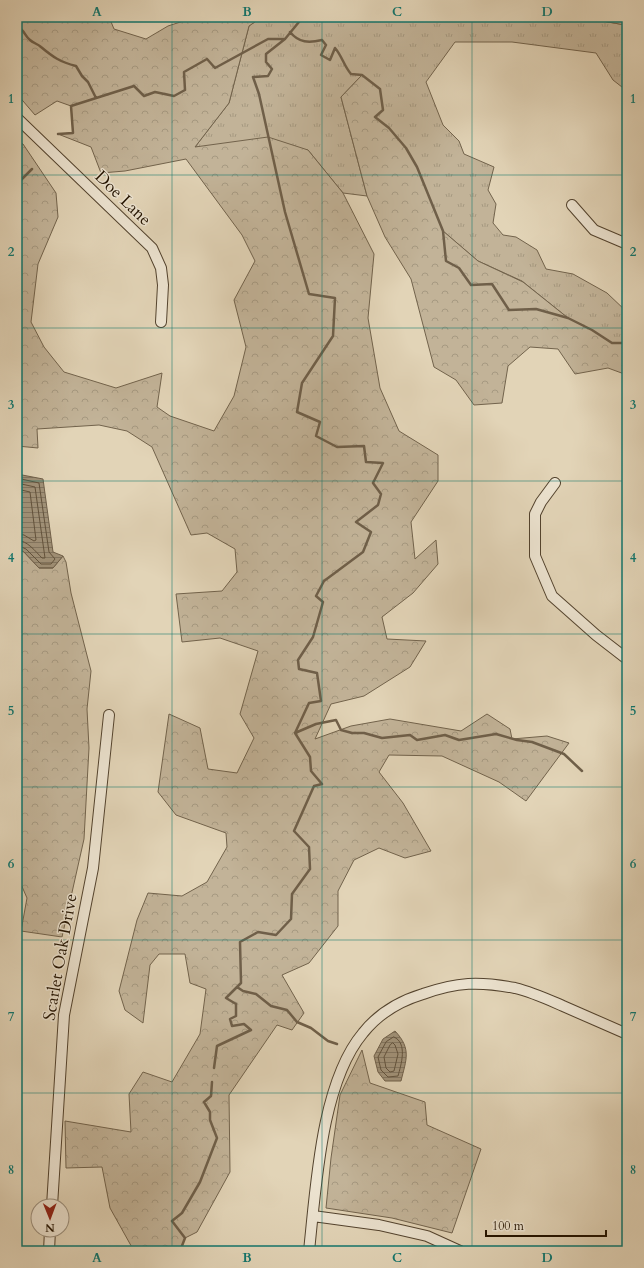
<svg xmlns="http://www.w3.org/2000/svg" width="644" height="1268" font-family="Cardo,serif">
  <defs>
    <pattern id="grass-tufts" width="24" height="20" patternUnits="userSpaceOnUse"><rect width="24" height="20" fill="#c2b398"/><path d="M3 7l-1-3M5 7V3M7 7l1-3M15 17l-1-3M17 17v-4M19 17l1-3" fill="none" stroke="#a69981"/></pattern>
    <pattern id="forest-crowns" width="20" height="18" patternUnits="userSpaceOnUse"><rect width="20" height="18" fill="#c2b398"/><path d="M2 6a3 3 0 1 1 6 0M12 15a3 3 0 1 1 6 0" fill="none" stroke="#a69981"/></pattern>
    <pattern id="water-rules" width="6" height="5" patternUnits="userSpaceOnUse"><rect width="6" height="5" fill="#a19279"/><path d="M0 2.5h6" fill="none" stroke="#837661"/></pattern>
  </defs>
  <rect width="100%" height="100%" fill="#e2d4b7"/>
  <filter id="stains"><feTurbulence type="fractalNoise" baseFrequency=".005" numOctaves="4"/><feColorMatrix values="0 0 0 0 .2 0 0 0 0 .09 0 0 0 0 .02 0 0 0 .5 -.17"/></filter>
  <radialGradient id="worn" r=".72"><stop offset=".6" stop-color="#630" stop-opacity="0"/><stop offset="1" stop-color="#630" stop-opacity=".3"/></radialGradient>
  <path fill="url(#grass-tufts)" stroke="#72634c" d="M262 17H580L625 25 627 91 613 80 596 53 512 42H455L426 82 443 125 459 141 464 154 494 167 488 190 496 204 493 223 503 235 516 237 537 250 546 269 573 274 607 293 627 312V343H612L592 330 568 318 522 281 478 261 443 231 417 167 389 128 375 117 362 75 341 97 367 196 343 193 308 150 195 147 229 103 249 26Z"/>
  <path fill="url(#forest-crowns)" stroke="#72634c" d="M17 17H109L114 29 146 39 168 26 196 17H262L249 26 229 103 195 147 268 137 308 150 343 193 374 254 368 318 380 388 399 431 438 455V481L411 522 415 559 436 540 438 564 413 593 382 617 387 639 426 641 410 667 364 696 331 704 315 739 351 726 390 719 461 731 487 714 510 729 512 739 547 736 569 743 526 801 499 782 442 756 389 755 379 772 403 803 431 851 405 858 379 848 354 860 338 891V926L309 963 282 975 304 1013 292 1030 277 1025 229 1095 230 1172 197 1232 185 1238 180 1251H134L110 1208 102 1167 66 1168 65 1121 131 1132 129 1094 143 1072 172 1082 200 1034 206 989 190 983 185 954H159L150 965 143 1023 125 1010 119 991 137 920 148 893 182 896 207 882 227 847 226 833 176 815 158 792 169 714 200 728 208 769 237 773 254 738 240 714 258 651 220 638 182 642 176 594 222 591 237 572 235 549 207 533 191 535 152 447 127 431 99 425 37 429 38 448 17 446V142L23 144 56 193 58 217 38 264 31 322 44 347 64 372 116 388 162 373 157 407 170 416 214 431 234 396 246 347 234 300 255 261 242 235 186 159 125 171 101 173 91 147 58 134 73 133 71 106 57 101 35 115 17 94Z
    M580 17H627V52L625 25Z
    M362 75 380 89 383 110 375 117 389 128 406 148 417 167 443 231 478 261 523 282 568 318 592 330 612 343H627V375L608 368 575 374 558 349 530 347 508 366 502 403 474 405 456 380 434 367 411 279 385 237 367 196 341 97Z
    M17 548 24 552 39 568H53L63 556 66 562 71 593 91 671 87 709 89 748 84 839 62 937 21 931 27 898 20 882 17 884Z
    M362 1050 370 1083 425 1102 427 1125 481 1149 452 1233 392 1218 326 1208 331 1158 340 1095Z"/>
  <path fill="url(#water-rules)" stroke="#6f5f49" d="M17 474 43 479 53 552 63 556 53 568H39L24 552 17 548Z
    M395 1031C412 1049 406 1060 401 1081H385L378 1072 374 1056 383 1039Z"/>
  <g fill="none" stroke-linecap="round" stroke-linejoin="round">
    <path stroke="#62523c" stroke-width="1" d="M17 478 39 483 49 552 55 559 51 564H41L26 549 17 545
      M17 483 35 487 45 558H42C35 551 28 541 17 540
      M17 489 30 492 36 540 34 541 24 535 17 534
      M394 1037C408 1043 401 1065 398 1076L388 1077 381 1070 378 1057 386 1042Z
      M393 1043 395 1045 398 1054 394 1071 390 1072 386 1068 384 1057 390 1045Z"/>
    <path stroke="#6f5f49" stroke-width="2.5" d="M17 27C25 30 24 35 30 40 33 43 38 44 41 47 53 57 60 62 76 66L82 76 88 82 96 98
      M290 32C299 43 309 43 322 40L326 45 321 55 330 60 335 48C342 56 344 66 351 74L362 75 380 89 383 110 375 117 389 128 406 148 417 167 443 231 446 261 459 268 471 285 492 284 509 310 536 309 568 318 592 330 612 343H627
      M58 134 73 133 71 106 134 86 144 96 155 92 174 96 185 90 184 72 207 59 215 68 268 39H285L303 17
      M17 184 32 169
      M295 733 316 724 336 720 341 730 352 733H364L382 738 410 735 417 740 445 735 459 740 496 734 517 740 532 742 564 754 582 771
      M237 987 243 991 256 994 271 1006 287 1010 297 1022 311 1028 328 1041 337 1044
      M214 1068 217 1046 251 1030 244 1024 232 1026 230 1019 236 1016V1004L226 998 241 983 240 942 258 932 276 935 291 919 292 894 310 869 309 847 294 831 314 786 322 784 311 771 310 757 295 733 309 703 321 701 317 673 299 669 298 660 313 637 323 602 316 596 324 581 363 552 371 532 356 522 378 505 381 494 373 483 383 463 366 462 364 446 337 447 316 436 320 422 297 412 302 383 333 336 335 298 309 294 285 212 259 94 253 77 268 76 272 69 266 62V54L285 39
      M180 1251 185 1238 172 1221 182 1213 200 1182 217 1138 210 1120V1112L204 1102 211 1096 212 1082"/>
    <defs>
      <path id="street" d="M17 118 152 248 161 268 163 285 161 322
        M572 205 594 230 627 244
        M555 483 541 502 535 514V556L552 596 596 635 627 659
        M52 1206 64 1015 93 868 109 715
        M313 1216 379 1225 427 1236 460 1251
        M49 1251 50 1230
        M309 1251C316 1187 321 1083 363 1033 378 1014 400 1001 423 994 457 982 479 981 515 988 532 992 547 999 563 1006 584 1015 606 1025 627 1034"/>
    </defs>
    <use href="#street" stroke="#53432e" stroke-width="12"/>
    <use href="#street" stroke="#ece3d0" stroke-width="10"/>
  </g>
  <path fill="none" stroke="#0f766e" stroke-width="1" stroke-opacity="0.55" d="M172 17V1251M322 17V1251M472 17V1251M17 175H627M17 328H627M17 481H627M17 634H627M17 787H627M17 940H627M17 1093H627"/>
  <g text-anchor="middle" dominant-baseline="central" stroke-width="3" stroke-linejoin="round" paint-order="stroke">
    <g font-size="17" fill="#231300" stroke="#ece3d0">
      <text transform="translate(123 198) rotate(44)">Doe Lane</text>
      <text transform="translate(60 957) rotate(-80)">Scarlet Oak Drive</text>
    </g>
  </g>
  <rect width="644" height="1268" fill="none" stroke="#e2d4b7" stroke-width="44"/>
  <g transform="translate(50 1218) rotate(179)"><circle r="19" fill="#ece3d0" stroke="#9c907d"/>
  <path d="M0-3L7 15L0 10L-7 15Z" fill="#8f2418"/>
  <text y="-6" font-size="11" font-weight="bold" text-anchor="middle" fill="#231300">N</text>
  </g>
  <path d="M486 1230v6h120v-6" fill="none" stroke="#231300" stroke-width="2"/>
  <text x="492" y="1230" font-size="12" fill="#231300" stroke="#ece3d0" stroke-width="3" paint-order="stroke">100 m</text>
  <rect x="22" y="22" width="600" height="1224" fill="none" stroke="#0f766e" stroke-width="1.5"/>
  <g font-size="13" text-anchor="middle" font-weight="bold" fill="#0f766e">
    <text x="97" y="16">A</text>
    <text x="247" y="16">B</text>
    <text x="397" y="16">C</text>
    <text x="547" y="16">D</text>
    <text x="11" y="103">1</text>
    <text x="633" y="103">1</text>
    <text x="11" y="256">2</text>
    <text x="633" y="256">2</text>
    <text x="11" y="409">3</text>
    <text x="633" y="409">3</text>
    <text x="11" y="562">4</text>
    <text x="633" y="562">4</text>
    <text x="11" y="715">5</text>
    <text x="633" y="715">5</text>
    <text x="11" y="868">6</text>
    <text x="633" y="868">6</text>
    <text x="11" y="1021">7</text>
    <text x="633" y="1021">7</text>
    <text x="11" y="1174">8</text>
    <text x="633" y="1174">8</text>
    <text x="97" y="1262">A</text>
    <text x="247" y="1262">B</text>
    <text x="397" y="1262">C</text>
    <text x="547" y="1262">D</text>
  </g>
  <rect width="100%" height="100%" filter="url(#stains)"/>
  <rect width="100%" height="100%" fill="url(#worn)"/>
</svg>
